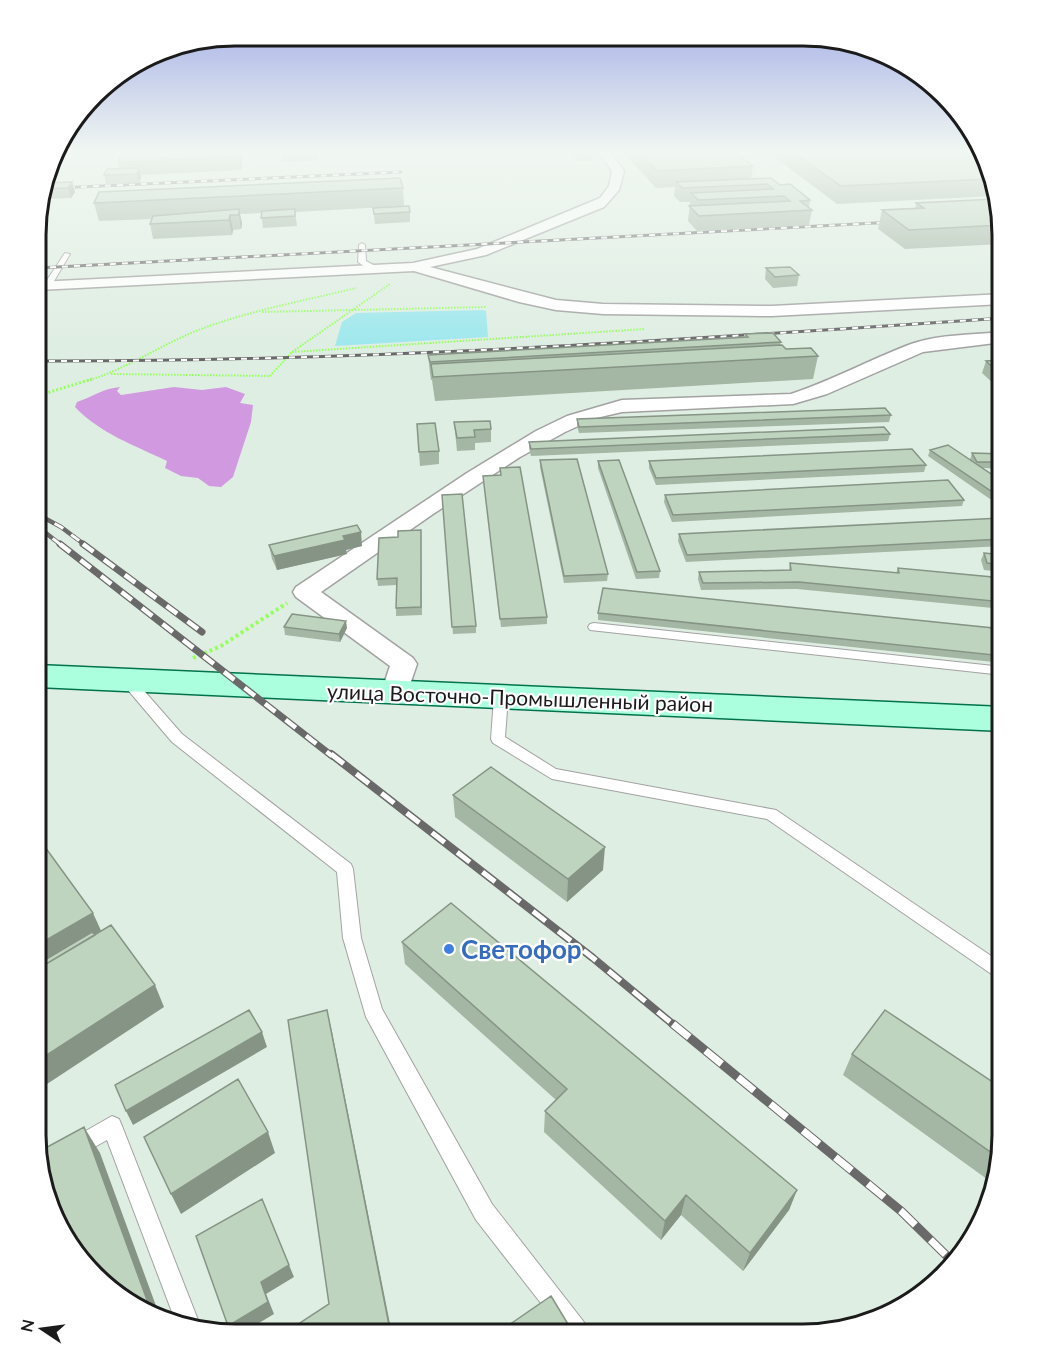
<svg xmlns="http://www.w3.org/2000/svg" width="1039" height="1371" font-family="Lato,sans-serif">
  <rect width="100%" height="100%" fill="#dfeee2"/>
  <path fill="#9fe8ed" d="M482 310 486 311 488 337 335 346 342 322 356 313Z"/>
  <path fill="#d19ae0" d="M120 387 117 391 121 395 174 387 202 390 226 387 245 394 240 403 253 405 251 422 233 477 221 487 209 486 198 478 181 476 165 468 167 461C134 445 101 434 75 407L77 402C94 396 102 389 120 387Z"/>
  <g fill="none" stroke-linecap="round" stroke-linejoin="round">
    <defs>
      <path id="lane" d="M362 243 365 245 366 261 377 267V271H371L358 262 359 245Z
        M65 253 70 254 50 288H44L43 286Z
        M594 623 1003 667V675L590 630 588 627 590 624Z
        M127 676 132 677 182 734 351 864 353 869 361 938 382 1009 492 1204 587 1326 591 1334H565L476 1220 366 1017 343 938 337 872 172 742 122 683 120 680 122 677Z
        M501 692 508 697 505 737 556 769 776 810 1003 964V982L767 819 552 779 493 743 491 739 494 697Z
        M112 1116 119 1119 122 1126 200 1325 198 1329 175 1320 107 1140 75 1158 68 1155 65 1148 68 1141Z"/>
      <path id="street" d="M599 152H610L624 171 619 190 604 207 486 255 430 267 556 300 603 304 772 306 1003 294V304L772 316 603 314 556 310 519 302 414 271 38 290V282L413 263 477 249 600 198 609 186 612 171Z
        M1003 332V342L923 352 827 394 793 404 622 412 596 418 565 432 520 457 433 514 321 592 413 658 417 664 405 699 395 702 385 699 381 693 390 666 296 597 293 592 296 587 467 473 536 431 567 416 622 400 791 394C833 380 871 359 911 344 940 334 973 335 1003 332Z"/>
      <path id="secondary" d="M37 665 1003 707V731L37 687Z"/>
    </defs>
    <use href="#lane" stroke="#a2a2a2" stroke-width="2"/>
    <use href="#street" stroke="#a2a2a2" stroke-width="3"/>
    <use href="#secondary" stroke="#00734d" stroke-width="3"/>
    <path stroke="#95ff5e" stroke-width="2" stroke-dasharray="1.5 1.5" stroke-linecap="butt" d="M262 312 486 307
      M292 352 645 329
      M111 374 270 376 292 352 390 284
      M87 381C126 369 159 346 196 331 247 311 303 301 356 288"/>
    <path stroke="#95ff5e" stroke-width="3" stroke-dasharray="2 2" stroke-linecap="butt" d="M37 396 92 379"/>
    <path stroke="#95ff5e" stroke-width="4" stroke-dasharray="3 3" stroke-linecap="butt" d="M193 658 221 646 287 603"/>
    <use href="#lane" fill="#fff" fill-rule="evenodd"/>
    <use href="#street" fill="#fff" fill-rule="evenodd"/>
    <use href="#secondary" fill="#acffde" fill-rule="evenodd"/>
    <defs>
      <path id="rail-far4" d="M57 188 401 172
        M38 268 894 222
        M37 361C360 362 681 340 1003 318"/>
      <path id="rail-far3" d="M37 514 61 527 85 545
        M37 526 61 545"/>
      <path id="rail-far2" d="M60 544 332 756
        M83 544 202 632"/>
      <path id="rail-far1" d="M331 754 593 958 675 1026"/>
      <path id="rail" d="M673 1024 901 1211 952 1261"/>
    </defs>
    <use href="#rail-far4" stroke="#696969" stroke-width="3"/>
    <use href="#rail-far3" stroke="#696969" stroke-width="4.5"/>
    <use href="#rail-far2" stroke="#696969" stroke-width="7"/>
    <use href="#rail-far1" stroke="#696969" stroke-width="8"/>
    <use href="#rail" stroke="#696969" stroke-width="9"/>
    <use href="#rail-far4" stroke="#fff" stroke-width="2" stroke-dasharray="6" stroke-linecap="butt"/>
    <use href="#rail-far3" stroke="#fff" stroke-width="3" stroke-dasharray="10" stroke-linecap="butt"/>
    <use href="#rail-far2" stroke="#fff" stroke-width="4.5" stroke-dasharray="13" stroke-linecap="butt"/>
    <use href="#rail-far1" stroke="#fff" stroke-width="5" stroke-dasharray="16" stroke-linecap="butt"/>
    <use href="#rail" stroke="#fff" stroke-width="7" stroke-dasharray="21" stroke-linecap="butt"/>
  </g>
  <path fill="#a4b6a4" d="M123 152H241L242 160 241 170 141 175V177L139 183 106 184 104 175 119 169 118 162Z
    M281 152H318L319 160 282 162Z
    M570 152H592V161H578Z
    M623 152H735L753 166 751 179 780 185 810 200 809 208 812 210 809 225 697 231 688 221 690 202H680L674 196 675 187 656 188Z
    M768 152H983L994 196 837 204Z
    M72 182 75 192 71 198 41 199 47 183Z
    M403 188 404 206 295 212 297 226 263 228 261 213 240 214 242 224 241 229 233 230 232 235 153 239 150 224 152 219 99 221 94 203Z
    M995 199 1003 235V244L905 249 878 229 882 210 915 209 916 203Z
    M373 208 410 212V222L375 224Z
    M766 268 799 275 797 286 773 288 765 279Z
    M745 334 781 342 780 345 786 349 818 356 813 379 435 401 432 380H431L430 373 428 355 745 338Z
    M1003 360V385L996 386 982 373 986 361Z
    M1003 392V408L999 404Z
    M891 415 889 422 579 433 577 426V419Z
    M454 422 491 429V442L475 443V450L457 451Z
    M417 424 439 451V464L420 466Z
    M890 434 888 441 531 456 529 448V442Z
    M930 450 970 460 972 453 1003 454V469L983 468 1003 482V508L928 456Z
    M540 460 608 574 607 581 564 583 540 467Z
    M598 461 660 571 659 578 636 579 598 468Z
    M649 461 926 465 924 472 656 485 649 468Z
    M500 468 547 617V624L501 627 483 476 500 475Z
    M442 495 476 626V633L453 634Z
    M665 495 964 500 962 506 672 522 664 502Z
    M1003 521V546L686 562 678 541 679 534Z
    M421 530 422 615 396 616V585L378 586 377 579 398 537Z
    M269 545 362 546 346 550 347 554 277 570 272 559Z
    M984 553 1003 555V572L984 570 981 560Z
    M790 563 896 573 898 568 1003 578V609L797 589 701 590 698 579 699 572 789 570Z
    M598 613 1003 629V663L598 620Z
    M284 627 347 628 340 642 285 635Z
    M453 795 603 870 567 902 455 817Z
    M402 942 797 1190 789 1210 743 1271 681 1215 661 1240 544 1132 545 1111 556 1100 405 964Z
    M852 1054 1003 1149 991 1182 843 1075Z"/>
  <path fill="#869486" d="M239 152H241L242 160 241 170 238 157Z
    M139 168 141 177 139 183 137 174Z
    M72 182 75 192 71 198 68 188Z
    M239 209 242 224 241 229 239 215Z
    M230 215 233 230 232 235 229 220Z
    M361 532 362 546 346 550 347 554 277 570 274 556 343 536Z
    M346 621 347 628 340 642 339 634Z
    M605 847 603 870 567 902 568 879Z
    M93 913 103 935 36 975V946Z
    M155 985 164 1007 44 1086 36 1073V1062Z
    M327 1010 332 1032 392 1334H385Z
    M262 1032 267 1047 133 1125 126 1111Z
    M84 1127 100 1153 159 1314 151 1311Z
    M268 1132 275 1153 181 1214 171 1194Z
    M797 1190 789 1210 743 1271 750 1253Z
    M686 1195 681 1215 661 1240 665 1221Z
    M289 1265 294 1277 266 1294 274 1314 242 1333H232L228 1326 261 1282Z"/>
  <path fill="#bfd4bf" stroke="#869486" stroke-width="1.5" d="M123 152H239L238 157 118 162Z
    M639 152H735L753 166 657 171Z
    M793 152H983L990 179 841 186Z
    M139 168 137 174 104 175 107 169Z
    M400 178 403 188 94 203 99 192Z
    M771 178 780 185 790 184 810 200 800 201 812 210 699 216 689 206 790 201 784 196 698 200 691 193 773 189 767 184 682 188 676 182Z
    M72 182 68 188 45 189 47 183Z
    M995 199 1001 225 909 230 882 210 924 208 916 203Z
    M409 206 410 212 374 214 373 208Z
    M239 209V215H230L229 220 150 224 153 216Z
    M295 209V216L261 218 262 211Z
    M790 267 799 275 775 277 766 268Z
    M773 333 781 342 430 362 428 355 748 337 745 334Z
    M782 345 786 349 811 348 818 356 433 377 431 364Z
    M1003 360V373H999L986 361Z
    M885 408 891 415 579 427 577 419Z
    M490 421 491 429 474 430 475 437 457 438 454 422Z
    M435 423 439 451 419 452 417 424Z
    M884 427 890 434 531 449 529 442Z
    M948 445 1003 482V499L930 450Z
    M912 449 926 465 656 478 649 461Z
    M972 453 1003 454V462H977Z
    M577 459 608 574 564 576 540 460Z
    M619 460 660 571 637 572 598 461Z
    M520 467 547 617 500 619 483 476 501 475 500 468Z
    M948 480 964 500 673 515 665 495Z
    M462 494 476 626 452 627 442 495Z
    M1001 518 1003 521V539L687 555 679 534Z
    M357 525 361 532 343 536 345 540 274 556 269 545Z
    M421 530V607L396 608 397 578 377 579 379 538 398 537V531Z
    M984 553 1003 555V565L987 563Z
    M790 563 899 573 898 568 1003 578V602L799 582 703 583 699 572 791 570Z
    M603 588 1003 629V656L598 613Z
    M292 614 346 621 339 634 284 627Z
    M491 767 605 847 568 879 453 795Z
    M37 836 93 913 36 946Z
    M451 903 797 1190 750 1253 686 1195 665 1221 545 1111 567 1089 402 942Z
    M111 925 155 985 36 1062V970Z
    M92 932 95 935 46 964 43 961Z
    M249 1010 262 1032 126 1111 115 1085Z
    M327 1010 390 1330 385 1334H283L329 1304 288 1020Z
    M885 1010 1003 1089V1149L999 1158 852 1054Z
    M238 1079 268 1132 171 1194 144 1137Z
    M84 1127 151 1311 124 1301 57 1224 40 1151Z
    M262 1199 289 1265 261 1282 268 1302 228 1326 196 1236Z
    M551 1296 574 1334H496Z"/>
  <linearGradient id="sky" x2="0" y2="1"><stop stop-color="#9faae5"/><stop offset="0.44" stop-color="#f1f7f2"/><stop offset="1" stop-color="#f1f7f2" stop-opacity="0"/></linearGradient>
  <rect width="1039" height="344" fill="url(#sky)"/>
  <circle fill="#3f7fe0" stroke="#fff" stroke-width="2" cx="449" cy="949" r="6"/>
  <g text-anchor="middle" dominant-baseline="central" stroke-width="4.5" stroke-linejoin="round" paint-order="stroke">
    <g font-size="21" fill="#1b1b1b" stroke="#fff">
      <text transform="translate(520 697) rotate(2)">улица Восточно-Промышленный район</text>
    </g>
    <g font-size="26" font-weight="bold" fill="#366cbe" stroke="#fff" text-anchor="start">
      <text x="461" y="949">Светофор</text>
    </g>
  </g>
  <path d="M0 0H1039V1371H0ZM235 46H803A189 189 0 0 1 992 235V1135A189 189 0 0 1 803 1324H235A189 189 0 0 1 46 1135V235A189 189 0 0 1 235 46Z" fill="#fff" fill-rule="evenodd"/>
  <path fill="none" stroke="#1b1b1b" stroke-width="3" d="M235 46H803A189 189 0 0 1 992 235V1135A189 189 0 0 1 803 1324H235A189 189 0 0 1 46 1135V235A189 189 0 0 1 235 46Z"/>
  <g transform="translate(42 1329) rotate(283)" stroke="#ffffff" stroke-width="4.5" paint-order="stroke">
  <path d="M0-4.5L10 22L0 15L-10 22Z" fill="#1b1b1b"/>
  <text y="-9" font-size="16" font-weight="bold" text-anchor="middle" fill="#1b1b1b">N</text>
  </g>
</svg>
